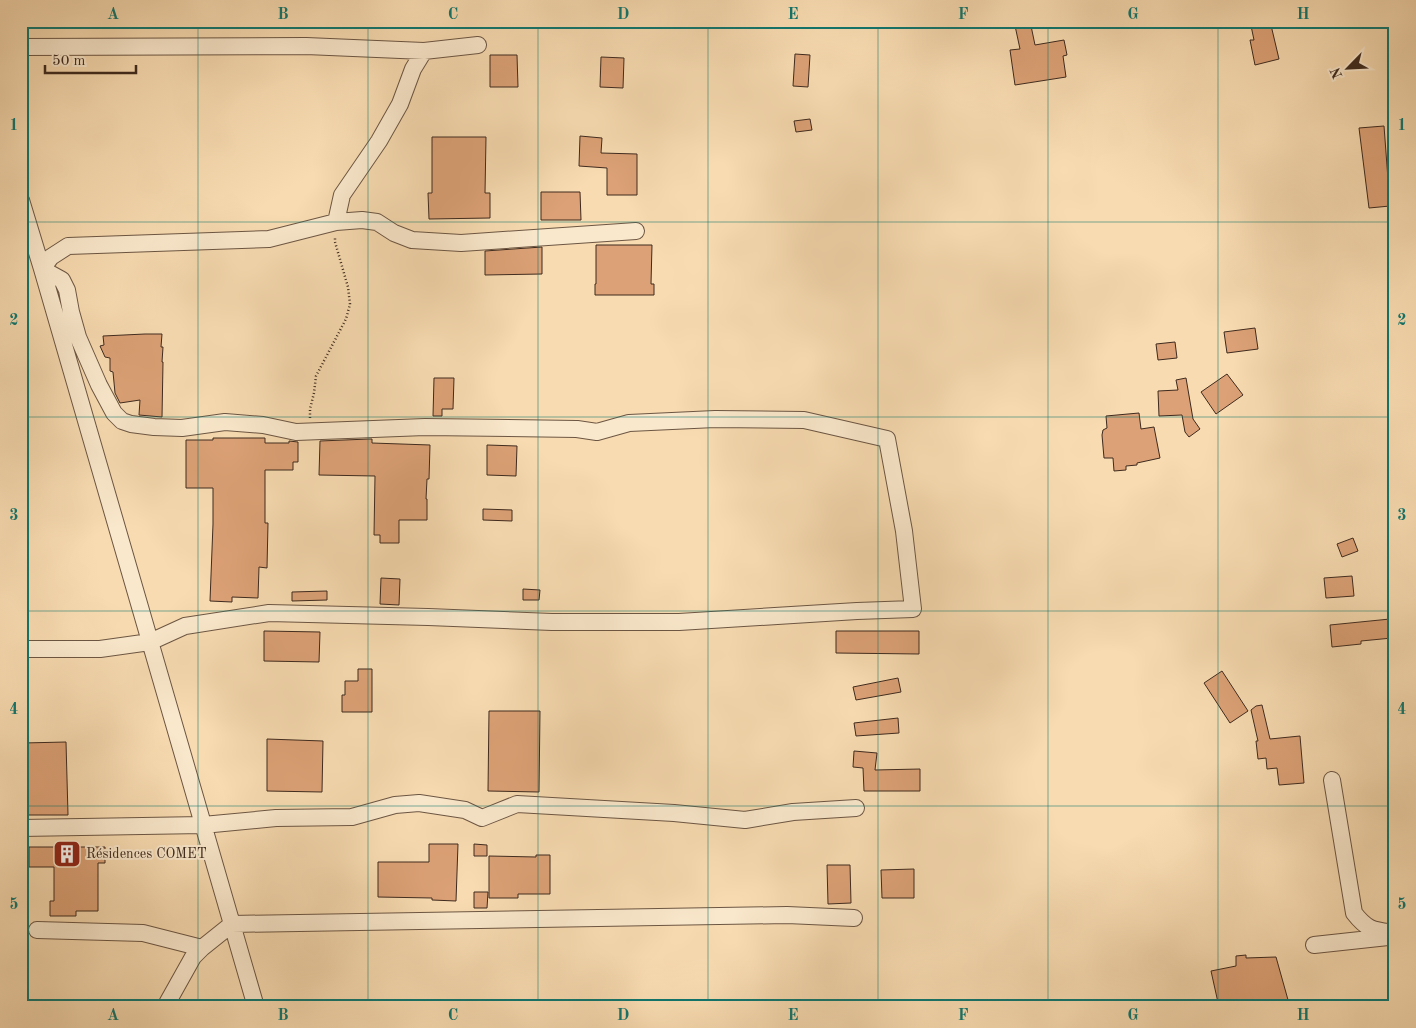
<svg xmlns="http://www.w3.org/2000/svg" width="1416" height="1028" font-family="'Old Standard TT',serif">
  <rect width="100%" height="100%" fill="#f8dbb1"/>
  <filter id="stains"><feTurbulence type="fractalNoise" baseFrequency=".004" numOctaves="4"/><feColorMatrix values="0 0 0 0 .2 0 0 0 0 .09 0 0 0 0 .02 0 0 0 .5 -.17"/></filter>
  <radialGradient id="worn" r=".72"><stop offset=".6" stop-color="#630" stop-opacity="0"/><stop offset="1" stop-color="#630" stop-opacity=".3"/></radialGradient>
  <path fill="#dca176" stroke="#3e2a1e" d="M1014 21H1030L1035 45 1064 40 1067 55 1063 56 1066 77 1015 85 1010 50 1020 49Z
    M1250 21H1270L1279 59 1255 65 1250 40H1254Z
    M795 54 810 55 808 87 793 86Z
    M490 55H517L518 87H490Z
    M601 57 624 58 623 88 600 87Z
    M810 119 812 130 796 132 794 121Z
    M1384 126 1390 206 1369 208 1359 128Z
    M580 136 602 138 601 153 637 154V195H607V168L579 166Z
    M432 137H486L485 193H490V218L429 219 428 193H432Z
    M541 192H580L581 220H541Z
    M596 245H652L651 284H654V295H595V284H596Z
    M542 247V274L485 275V251Z
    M1255 328 1258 349 1227 353 1224 332Z
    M145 334H162L161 347H163L162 362H163L162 417 139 415 140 400 120 403 115 393 113 372 110 371V358L105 357 100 346 104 345 103 336Z
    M1175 342 1177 358 1158 360 1156 344Z
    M1227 374 1243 395 1216 414 1201 392Z
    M434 378H454L453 409H442V416H433Z
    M1186 378 1193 419 1200 429 1189 437 1185 432 1182 415 1159 416 1158 391 1178 390 1176 380Z
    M1139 413 1141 429 1154 427 1160 458 1137 463V465L1126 466V470L1114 471 1113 458H1104L1102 435 1103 430 1107 428 1106 416Z
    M213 438H265V443H289V441L298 442V462H293V470H265V523H268L267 568 259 567 258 598 232 597V602L210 601 213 524V488H186V440H213Z
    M369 439H372V443L430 445 429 479H427L426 499H427V520H399V543H380V535H374L375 476 319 475 320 441Z
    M487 445 517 446 516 476 487 475Z
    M483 509 512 510V521L483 520Z
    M1353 538 1358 551 1342 557 1337 544Z
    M1352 576 1354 596 1326 598 1324 578Z
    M381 578 400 579 399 605 380 604Z
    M523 589 540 590 539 600H523Z
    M327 591V600L292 601V592Z
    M1390 619 1392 638 1361 641V644L1332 647 1330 625Z
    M264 631 320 632 319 662 264 661Z
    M836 631H919V654L836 653Z
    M358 669H372V712H342V695H345V681H358Z
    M1222 671 1248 711 1230 723 1204 683Z
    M898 678 901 692 856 700 853 687Z
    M1262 705 1270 739 1300 736 1304 783 1279 785 1277 768 1267 769 1266 758 1258 759 1256 741H1258L1251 710 1256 706Z
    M489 711H540L539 792 488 791Z
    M898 718 899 733 856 736 854 723Z
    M267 739 323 741 322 792 267 791Z
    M66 742 68 815H21V771H23V743Z
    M854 751 877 753 875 770 920 769V791H864L863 768 853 767Z
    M429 844H458L456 901 432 900V898L378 897V862H429Z
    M474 844 487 845V856H474Z
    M29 847H105V863H98V911H76V916H50V901H54V867H29Z
    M536 855H550V894H518V898H489V856L536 857Z
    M827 865H850L851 903 828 904Z
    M914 869V898H882L881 870Z
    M474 892H488L487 908H474Z
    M1246 955V958L1276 957 1290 1007H1219L1211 971 1236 966V956Z"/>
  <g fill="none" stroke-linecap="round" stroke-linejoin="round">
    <defs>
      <path id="minor" d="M21 47 306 46 424 51 478 45
        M21 200 42 269 256 1007
        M336 222 342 195 379 141 400 104 413 69 424 51
        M21 649H100L150 642 185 626 269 613 428 617 552 622H679L857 611 913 609 904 531 887 439 804 420 715 419 629 423 597 432 577 429 425 427 296 432 263 425 225 422 182 428 154 427 131 424 122 421 114 413 99 385 78 337 71 312 67 290 62 280 42 269 51 257 68 246 269 239 336 222 362 220 377 222 394 233 412 240 461 243 636 231
        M1332 780 1354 913C1368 931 1374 930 1395 933
        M21 828 203 825 276 818 352 817 395 805 419 803 465 810 482 818 517 804 674 813 745 820 793 812 856 808
        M37 930 143 933 202 948
        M1314 945 1388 937
        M165 1007 193 957 202 948 232 924 787 915 854 918"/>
    </defs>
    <use href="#minor" stroke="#6c5643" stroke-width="18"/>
    <path stroke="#3e2a1e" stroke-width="2.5" stroke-dasharray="1 2.5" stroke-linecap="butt" d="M310 418V409L314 393 316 376 346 319 350 304 348 287 335 242V236"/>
    <use href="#minor" stroke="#fae8cc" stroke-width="16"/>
  </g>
  <path fill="none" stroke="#0f766e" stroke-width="1" stroke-opacity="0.55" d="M198 21V1007M368 21V1007M538 21V1007M708 21V1007M878 21V1007M1048 21V1007M1218 21V1007M21 222H1395M21 417H1395M21 611H1395M21 806H1395"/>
  <defs>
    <symbol id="building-square" viewBox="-11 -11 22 22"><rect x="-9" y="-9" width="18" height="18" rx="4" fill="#8f2418" stroke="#fae8cc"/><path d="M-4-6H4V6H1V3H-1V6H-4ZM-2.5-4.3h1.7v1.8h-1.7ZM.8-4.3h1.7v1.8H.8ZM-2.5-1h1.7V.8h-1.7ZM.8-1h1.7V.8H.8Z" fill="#fff"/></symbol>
  </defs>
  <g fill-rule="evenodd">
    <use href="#building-square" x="51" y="838" width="32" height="32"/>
  </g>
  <g text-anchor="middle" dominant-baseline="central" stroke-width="4" stroke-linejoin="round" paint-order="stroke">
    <g font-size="14" fill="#3e2a1e" stroke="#fae8cc" text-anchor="start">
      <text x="86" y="854">Résidences COMET</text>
    </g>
  </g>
  <rect width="1416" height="1028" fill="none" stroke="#f8dbb1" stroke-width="55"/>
  <g transform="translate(1348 68) rotate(246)" stroke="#fae8cc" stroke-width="4" paint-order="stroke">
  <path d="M0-4L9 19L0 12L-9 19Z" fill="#3e2a1e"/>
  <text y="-8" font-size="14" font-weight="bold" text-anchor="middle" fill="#3e2a1e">N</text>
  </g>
  <path d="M45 65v8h91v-8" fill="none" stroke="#3e2a1e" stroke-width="2.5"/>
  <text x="52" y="65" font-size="15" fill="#3e2a1e" stroke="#fae8cc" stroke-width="4" paint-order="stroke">50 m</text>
  <rect x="28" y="28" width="1360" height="972" fill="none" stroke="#0f766e" stroke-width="2"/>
  <g font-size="16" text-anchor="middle" font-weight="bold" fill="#0f766e">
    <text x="113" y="19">A</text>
    <text x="283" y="19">B</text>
    <text x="453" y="19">C</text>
    <text x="623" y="19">D</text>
    <text x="793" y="19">E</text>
    <text x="963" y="19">F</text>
    <text x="1133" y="19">G</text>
    <text x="1303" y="19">H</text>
    <text x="14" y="130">1</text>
    <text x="1402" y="130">1</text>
    <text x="14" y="325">2</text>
    <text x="1402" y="325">2</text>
    <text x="14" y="520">3</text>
    <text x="1402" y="520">3</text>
    <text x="14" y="714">4</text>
    <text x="1402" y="714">4</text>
    <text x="14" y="909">5</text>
    <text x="1402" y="909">5</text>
    <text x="113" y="1020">A</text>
    <text x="283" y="1020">B</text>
    <text x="453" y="1020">C</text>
    <text x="623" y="1020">D</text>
    <text x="793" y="1020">E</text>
    <text x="963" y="1020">F</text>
    <text x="1133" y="1020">G</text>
    <text x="1303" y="1020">H</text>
  </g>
  <rect width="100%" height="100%" filter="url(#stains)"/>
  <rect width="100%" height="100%" fill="url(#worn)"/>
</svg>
